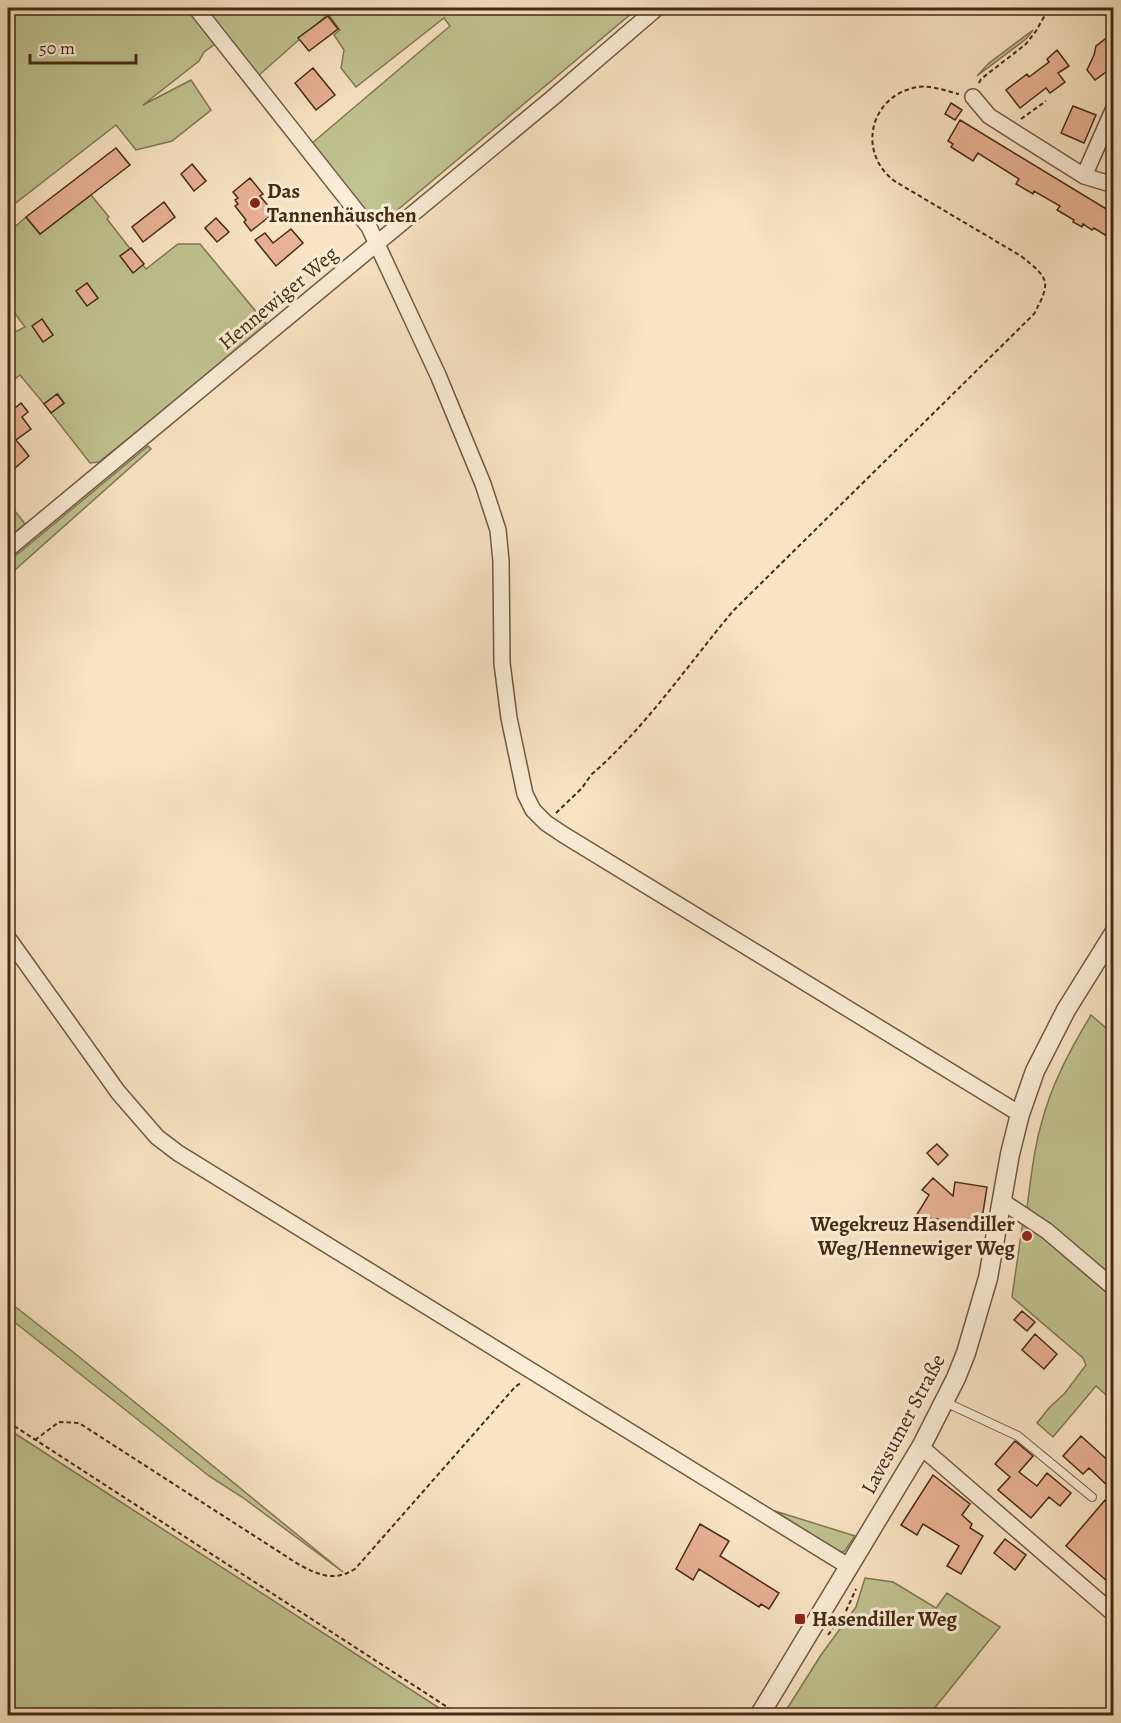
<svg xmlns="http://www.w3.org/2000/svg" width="1121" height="1723" font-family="Alegreya,serif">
  <rect width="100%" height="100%" fill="#f9e5c4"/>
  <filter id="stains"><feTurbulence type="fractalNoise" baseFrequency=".00333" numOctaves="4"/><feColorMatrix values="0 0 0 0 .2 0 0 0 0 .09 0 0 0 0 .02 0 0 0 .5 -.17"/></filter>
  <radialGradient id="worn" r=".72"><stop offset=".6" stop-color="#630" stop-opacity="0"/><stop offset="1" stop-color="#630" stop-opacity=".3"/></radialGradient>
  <path fill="#c0c492" stroke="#827653" stroke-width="1.5" d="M8 8H191L218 42 204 52 199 61 143 105 191 80 211 110 172 141 136 150 116 125 8 209Z
    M205 8H638L382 223 373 222 311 144 450 26 444 18 356 87 341 68 344 50 334 35 340 30 328 14 258 76Z
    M1033 30 1026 39 977 76 989 63Z
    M91 195 109 217 107 219 146 269 178 244H200L268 326 99 462 90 463 51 413 64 403 58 394 44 404 20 375 8 385V329L11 334 25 327 8 304V233L26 217 40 234Z
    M148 446 151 449 8 576V562Z
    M8 502 25 524 8 538Z
    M1091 1015 1113 1034V1281L1027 1207C1031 1180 1033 1152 1041 1125 1051 1085 1070 1050 1091 1015Z
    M1023 1221 1113 1298V1401L1096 1386 1053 1437 1037 1423 1049 1408 1065 1393 1086 1365 1083 1358 1012 1297Z
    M8 1301 78 1356 343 1572 242 1497 209 1476 8 1317Z
    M8 1429 450 1715H8Z
    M775 1511 855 1536 844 1552 835 1550Z
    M865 1578 893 1582 936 1608 947 1593 1000 1627 929 1715H783L821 1655 856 1607Z"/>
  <path fill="#eab296" stroke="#452914" stroke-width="1.5" d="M328 16 338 29 309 51 298 38Z
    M1113 33V67L1095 80 1087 70 1094 55 1096 46Z
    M1057 50 1069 66 1058 73 1065 82 1050 93 1046 88 1020 108 1006 90 1027 74 1029 77 1049 62 1047 59Z
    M313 68 335 95 316 110 295 83Z
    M951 103 962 110 955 120 945 114Z
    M1073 106 1096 115 1084 143 1061 133Z
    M960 120 1113 213V240L1094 228 1092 230 1083 224 1082 227 1073 222 1074 220 1057 210 1060 206 1034 191 1033 194 1016 184 1019 179 978 153 973 161 951 147 953 144 948 141Z
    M116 148 130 165 40 234 26 217Z
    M192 164 206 181 194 191 181 174Z
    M250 178 263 194 260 196 274 213 251 231 244 222 246 220 235 206 238 204 235 200 238 198 233 192Z
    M164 202 175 217 143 242 132 227Z
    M216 218 229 232 217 242 205 228Z
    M291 229 303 243 276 266 255 240 265 233 273 243Z
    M131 248 144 264 133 273 120 256Z
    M87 283 98 298 87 306 76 291Z
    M42 319 53 335 43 342 32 326Z
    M57 394 64 403 51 413 44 404Z
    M21 403 28 412 22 417 31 429 16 440 29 456 8 474V414Z
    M937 1144 948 1155 938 1165 927 1153Z
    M933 1178 953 1196 955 1182 987 1187 981 1225 929 1218 926 1222 916 1216 929 1195 922 1190Z
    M1022 1311 1035 1322 1027 1331 1014 1320Z
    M1035 1334 1057 1354 1044 1369 1022 1350Z
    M1081 1436 1113 1465V1491L1089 1468 1083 1474 1063 1456Z
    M1015 1441 1033 1456 1019 1472 1037 1486 1047 1473 1071 1493 1060 1506 1049 1497 1031 1518 998 1490 1010 1477 995 1464Z
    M933 1475 970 1504 962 1515 972 1524 970 1528 983 1536 961 1574 947 1566 959 1546 923 1524 917 1535 901 1525Z
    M1105 1500 1113 1507V1586L1066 1546Z
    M700 1524 729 1541 720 1556 779 1593 769 1609 761 1604 759 1607 699 1569 693 1580 676 1569Z
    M1005 1539 1026 1555 1015 1570 994 1553Z"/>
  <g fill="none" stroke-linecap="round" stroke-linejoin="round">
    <defs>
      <path id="service" d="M945 1402 1018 1436 1092 1497"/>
      <path id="minor" d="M196 8 369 227 438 375 483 484 498 530 501 561 502 663 509 718 525 794 533 810 546 823 564 835 1020 1114
        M973 97 989 116 1084 176 1114 185
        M1084 176 1114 108
        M8 549 550 100 657 8
        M8 938 118 1092 157 1137 178 1153 848 1566
        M1002 1201 1047 1231 1114 1288
        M921 1447 1114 1614"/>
      <path id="tertiary" d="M759 1716 921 1447 956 1378 966 1353 988 1278 1010 1154 1020 1114 1035 1071 1066 1010 1114 933"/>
    </defs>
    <use href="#service" stroke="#725840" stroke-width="10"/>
    <use href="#minor" stroke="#725840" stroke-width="18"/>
    <use href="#tertiary" stroke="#725840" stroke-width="21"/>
    <path stroke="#452914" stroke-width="2" stroke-dasharray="4.5 3" stroke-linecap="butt" d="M979 83 981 79 1026 44 1036 31 1049 8
      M1021 119 1046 101
      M556 813 582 788 591 775C646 727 687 666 733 611L1034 314C1051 282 1050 279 1021 256L896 182C856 154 869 95 918 87 932 85 945 91 959 94
      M8 1422 461 1716
      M35 1440 59 1422 79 1423 298 1564C318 1575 334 1582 355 1569L515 1387 522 1382
      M828 1635 846 1611 856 1589"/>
    <use href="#service" stroke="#fbeed9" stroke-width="8"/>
    <use href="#minor" stroke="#fbeed9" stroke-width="15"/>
    <use href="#tertiary" stroke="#fbeed9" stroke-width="18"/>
  </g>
  <g fill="#8f2418" stroke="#fbeed9" stroke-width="2">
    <circle cx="255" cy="203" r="6"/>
    <circle cx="1027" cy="1236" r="6"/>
    <rect x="794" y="1613" width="12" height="12" rx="3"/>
  </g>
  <g text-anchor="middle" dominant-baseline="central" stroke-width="6" stroke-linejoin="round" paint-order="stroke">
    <g font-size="21" font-weight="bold" fill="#452914" stroke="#fbeed9" text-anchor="start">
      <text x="267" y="191">Das<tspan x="267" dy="24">Tannenhäuschen</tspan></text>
      <text x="1015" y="1224" text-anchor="end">Wegekreuz Hasendiller<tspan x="1015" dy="24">Weg/Hennewiger Weg</tspan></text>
      <text x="812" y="1619">Hasendiller Weg</text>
    </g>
    <g font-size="21" fill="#452914" stroke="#fbeed9">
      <text transform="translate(278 298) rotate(-40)">Hennewiger Weg</text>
      <text transform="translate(903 1424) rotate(-62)">Lavesumer Straße</text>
    </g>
  </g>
  <rect width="1121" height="1723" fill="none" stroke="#f9e5c4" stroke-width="30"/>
  <rect x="9" y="9" width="1103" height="1705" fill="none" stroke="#452914" stroke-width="3"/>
  <rect x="15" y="15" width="1091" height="1693" fill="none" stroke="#452914" stroke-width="1.5"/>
  <path d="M30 54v9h106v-9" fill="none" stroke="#452914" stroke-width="3"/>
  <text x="39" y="54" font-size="18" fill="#452914" stroke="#fbeed9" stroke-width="4.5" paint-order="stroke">50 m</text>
  <rect width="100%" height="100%" filter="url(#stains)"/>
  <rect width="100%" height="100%" fill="url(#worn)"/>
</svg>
